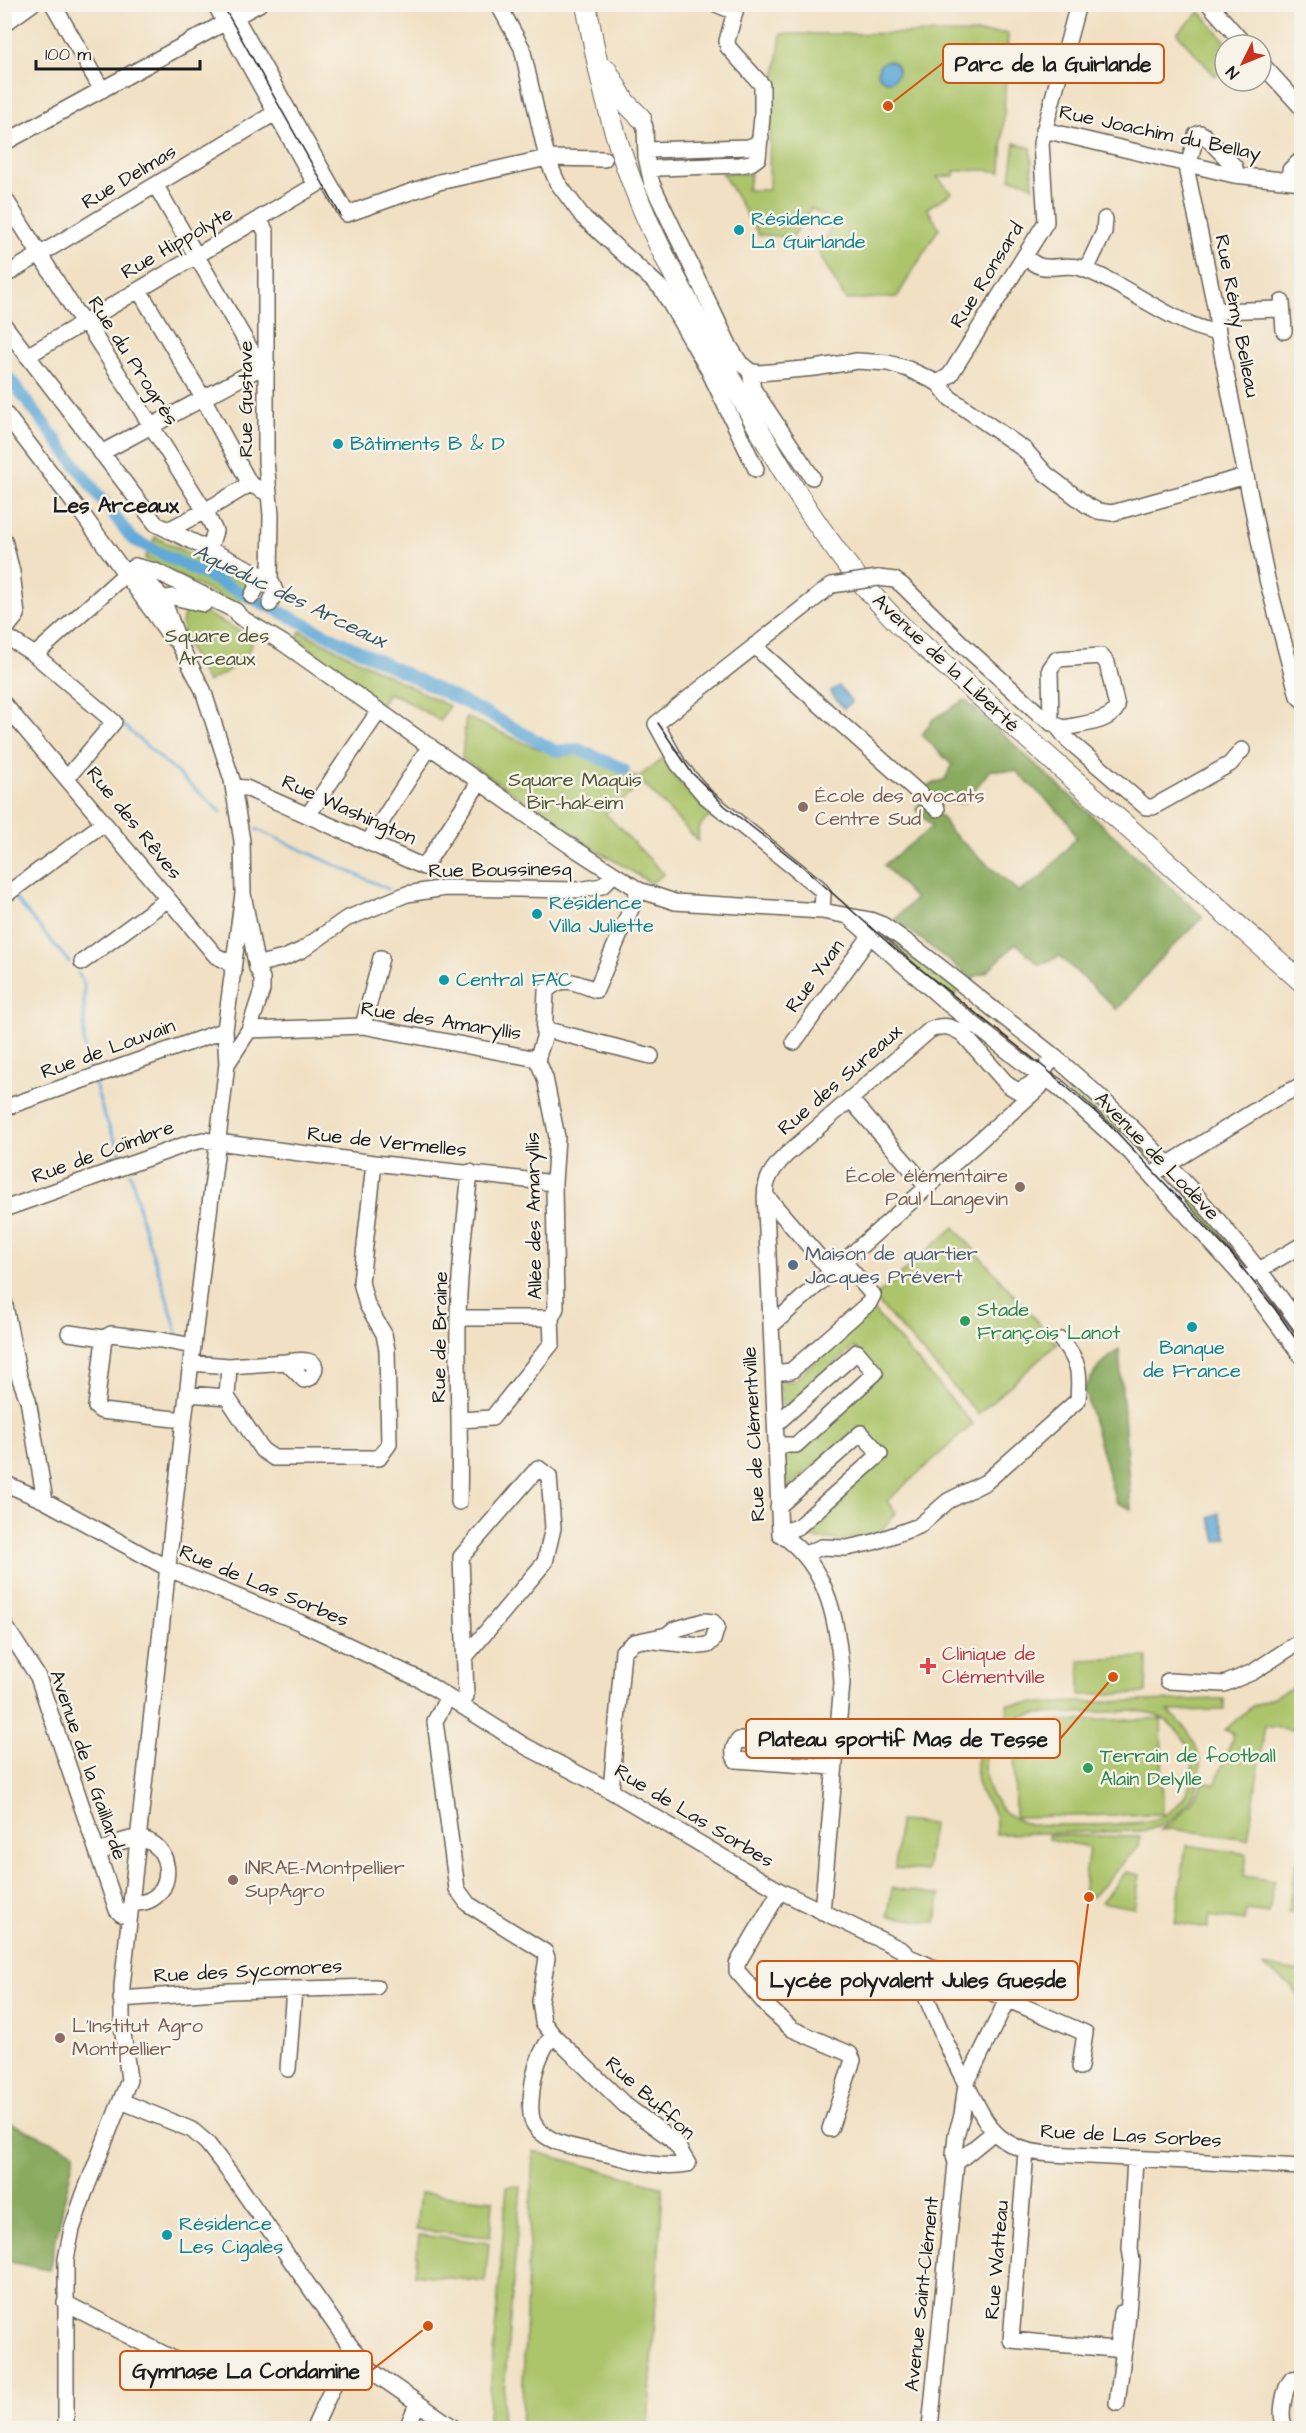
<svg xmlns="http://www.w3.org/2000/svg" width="1306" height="2433" font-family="'Architects Daughter',sans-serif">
  <rect width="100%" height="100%" fill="#f7f3e8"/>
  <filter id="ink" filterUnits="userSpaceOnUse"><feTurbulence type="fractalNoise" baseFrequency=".0167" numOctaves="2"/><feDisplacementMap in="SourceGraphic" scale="12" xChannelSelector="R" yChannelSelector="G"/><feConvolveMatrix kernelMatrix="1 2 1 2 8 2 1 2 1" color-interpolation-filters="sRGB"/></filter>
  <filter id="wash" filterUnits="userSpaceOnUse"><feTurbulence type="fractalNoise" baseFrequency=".008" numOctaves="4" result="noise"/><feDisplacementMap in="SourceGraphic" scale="24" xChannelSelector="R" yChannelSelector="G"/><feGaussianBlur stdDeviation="1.35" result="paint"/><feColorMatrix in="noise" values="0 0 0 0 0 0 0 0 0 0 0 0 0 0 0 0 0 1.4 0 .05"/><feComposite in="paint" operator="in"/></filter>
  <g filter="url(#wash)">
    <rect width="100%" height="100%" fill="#f1e0c3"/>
    <path fill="#acc46a" stroke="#647043" stroke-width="1.5" fill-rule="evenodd" d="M1200 12 1229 45H1225V67L1215 76 1177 33Z
      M1008 33 1001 172 985 170 954 171V176L937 177 952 193 927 208 939 228 897 297 846 300 819 254 833 222 811 208 793 237 759 235 722 173 751 174 747 190H769L770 117 781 34Z
      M1015 143 1031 148 1033 187 1024 181 1010 179Z
      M155 537 249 583 238 606 145 559Z
      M189 607H194L253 638C251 659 223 675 207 682 196 662 170 627 189 607Z
      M300 631 449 706 440 721 400 697 388 693 381 705 297 638Z
      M466 717 529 745 561 756 579 753 641 779V775L665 757C666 776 701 803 715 815 701 820 696 828 699 842L644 784 605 813 664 874 651 883 595 849 462 758Z
      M859 920 872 924 961 987 950 1002Z
      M1069 1077 1153 1156 1145 1164 1061 1085Z
      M1181 1186 1250 1264 1241 1271 1173 1194Z
      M954 1227 1057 1344 978 1414 874 1298Z
      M872 1309 973 1424 887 1501 896 1512 880 1533 841 1540 794 1537 881 1458 860 1427 783 1492V1455L799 1452 880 1375 854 1347 783 1409 779 1381H793Z
      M1147 1657 1146 1693 1080 1695V1660Z
      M1301 1684V1731L1265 1726 1248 1839 1172 1829 1159 1830C1180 1818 1194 1804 1203 1781L1215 1785 1234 1734 1225 1730 1251 1707Z
      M1224 1699V1710L1168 1711C1219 1750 1207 1812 1146 1831L996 1834C995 1828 997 1820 995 1815 992 1807 984 1800 980 1791 968 1760 983 1732 1008 1714L1007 1704ZM1139 1711C1195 1718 1214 1790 1161 1817 1140 1828 1061 1824 1033 1825 970 1812 968 1723 1033 1714Z
      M1161 1719 1163 1814 1015 1817 1014 1722Z
      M899 1821 932 1824 927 1871 895 1868Z
      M1048 1835 1140 1837 1139 1846 1092 1897 1083 1895 1089 1847 1048 1839Z
      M1186 1845 1247 1854 1244 1876 1274 1881 1269 1913 1246 1910 1244 1921 1210 1916 1208 1928 1175 1923Z
      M1295 1864 1301 1865V1914L1288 1912Z
      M1126 1872 1140 1875 1134 1908 1101 1902Z
      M892 1888 940 1895 936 1923 888 1916Z
      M1262 1966 1301 1972V1998L1291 1986Z
      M533 2151 663 2187 648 2428H521Z
      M521 2186 501 2428H487L507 2187Z
      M420 2193 493 2200 490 2237 416 2230Z
      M419 2235 489 2243 485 2282 415 2274Z"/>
    <path fill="#89aa5e" stroke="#52633d" stroke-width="1.5" d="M965 700 1203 917 1161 958 1117 1010 1060 956 1039 965 1016 943 987 972 971 978 895 919 915 899 884 865 932 827 916 809 920 803 942 817 951 832 1019 892 1042 877 1076 838 1068 821 1016 771 990 770 964 803H942L925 787 945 779 952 765 922 735 933 719Z
      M1119 1349 1131 1509 1116 1502 1084 1389 1099 1366Z
      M4 2120 75 2152 49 2270 5 2261Z"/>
    <path fill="#61a9d8" stroke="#3e627a" stroke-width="1.5" d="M878 71a10 10 0 1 1 20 0a10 10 0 1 1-20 0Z
      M839 686 852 702 844 709 830 692Z
      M1219 1513 1227 1538 1217 1541 1209 1517Z"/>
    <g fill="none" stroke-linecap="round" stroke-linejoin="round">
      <path stroke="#61a9d8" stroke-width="3" d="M122 724 221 812
        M256 829 388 889
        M15 898 69 962
        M78 973 84 984V1044L89 1071
        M95 1084 103 1112 124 1161
        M130 1173C137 1192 138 1212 145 1231 156 1265 168 1298 177 1333"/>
      <path stroke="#61a9d8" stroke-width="12" d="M4 371 132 539 490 715 556 751 578 749 624 769"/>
    </g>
  </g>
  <g filter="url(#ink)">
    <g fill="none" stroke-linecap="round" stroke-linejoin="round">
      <defs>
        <path id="minor" d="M53 4 102 90
          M228 4 347 214 439 182 547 158 604 159
          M498 4 522 48 547 158 557 182 583 217 661 288 708 369 756 469
          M716 4 735 12
          M1209 4 1245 45
          M235 17 259 4
          M4 24 32 4
          M1261 63 1302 108
          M641 118 645 127 646 157 652 184 730 347 740 363 750 371
          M1044 130 1234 175 1302 182
          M4 143 224 23
          M646 150 749 147 756 144 761 137
          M649 171 659 168 740 165 751 163 758 158 762 117V85L728 47 727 41 737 4
          M1234 175 1235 167 1205 136 1200 133 1196 135 1187 172 1216 311 1218 333 1246 476
          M1301 182 1290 170 1302 159
          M156 186 255 357 267 364
          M4 197 75 311 90 329 205 511 215 531 209 550
          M259 219 266 232V461L271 515 270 579 275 591 270 604
          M1026 256C1042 277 1061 261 1081 268 1127 284 1169 323 1218 333
          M1086 270 1104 232 1105 219
          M4 276 275 113
          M139 290 203 398 250 484 269 494
          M1282 302 1284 331
          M1216 311 1282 309
          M4 325 156 524 270 579
          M27 356 316 185 215 4
          M750 371 759 373 815 368 857 361 888 363 908 369 938 383 950 398 1025 450 1046 474 1088 506 1098 511 1112 513 1246 476 1267 579 1298 696 1302 700
          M750 371 753 389 812 477
          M938 383 950 375 1046 222 1041 143 1078 4
          M4 412 83 515 171 637 178 642 203 690 232 780 242 841 243 894 257 968 262 978V990L249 1030 227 1064
          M101 453 267 364
          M168 530 205 511 250 484
          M4 540 12 572 17 615 4 631
          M135 566 155 571 236 611 240 617 283 643 569 845 639 890 675 902 822 911 870 920 883 925C920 950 954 978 988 1005 1013 1025 1039 1043 1063 1064 1153 1141 1232 1231 1302 1327
          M135 566 163 599 177 637
          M878 578 895 580 902 585 962 644 1038 713C1047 720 1054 725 1064 728 1080 724 1110 723 1117 707L1107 663 1101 656 1057 659 1050 669 1051 723
          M252 596 259 583 270 579
          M154 600 173 597 204 604
          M4 635 35 655 114 722 67 778
          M755 645 764 655 937 809
          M35 655 132 568
          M4 704 216 956 229 962 234 972
          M1057 726 1068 740 1146 807H1153L1230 764 1242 750
          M234 787 246 788 424 867
          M308 815 379 711
          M369 841 430 746
          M424 867 480 781
          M4 896 104 823
          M822 911 823 893 818 887 705 796 678 764 656 724 832 585
          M849 917 947 1003 1028 1067 1057 1086 1130 1152 1245 1280 1302 1357
          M82 962 168 899
          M257 968 263 963 284 958 302 950 346 919 407 894 445 888 579 890 602 886 614 874
          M363 1026 381 958
          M544 1029 651 1056
          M249 1030 363 1026 537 1059
          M794 1042 871 935
          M537 1059 544 1038 546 991C564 974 575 983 596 990L639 890
          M850 1099 928 1188
          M4 1108 225 1030
          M1159 1170 1274 1099 1302 1085
          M766 1196 831 1271
          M4 1209 190 1143 203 1140 374 1163 554 1183
          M1252 1274 1302 1245
          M4 1301 19 1376 28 1400 45 1501
          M458 1318H551L556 1308 554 1183 557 1137 545 1078 537 1059
          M771 1326 1040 1087
          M69 1333 104 1338 111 1334 161 1340 193 1346
          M104 1338 96 1407 101 1411 184 1420
          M191 1363 229 1366 286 1362 304 1380 310 1378C326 1357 298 1360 286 1362
          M774 1373 791 1371 869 1303 873 1295 843 1261
          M188 1394 227 1397 262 1450 274 1458H379L389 1444 387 1350 384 1334 367 1305 361 1282 374 1163
          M227 1397 229 1366
          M460 1420 492 1418 552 1343 551 1318
          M776 1424 857 1352 875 1373 796 1445H777
          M4 1483 45 1501 169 1569 299 1622 421 1680 525 1746 611 1791 780 1891 902 1950 909 1957C930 2005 949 2054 974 2099 981 2113 988 2127 1000 2137 1014 2149 1033 2153 1051 2154L1302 2167
          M459 1502C461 1441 457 1380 458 1319 459 1270 465 1221 470 1172
          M778 1507 861 1433 880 1454 799 1526 780 1534
          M780 1534 767 1231C766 1194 758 1182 786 1155L930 1030C943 1024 951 1026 963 1034L1008 1085 1018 1091 1035 1082 1054 1057
          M780 1534C830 1566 839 1628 842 1683L822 1912
          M805 1554 822 1547 847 1548 874 1542 919 1526 948 1501 986 1482 1078 1400C1080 1373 1080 1362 1061 1340
          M4 1624 38 1677 117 1910 121 1914 129 1917
          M1168 1681 1224 1684 1253 1672 1302 1640
          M448 1697 435 1721 457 1889 468 1904 545 1952 547 1958 540 2001 543 2022 553 2035 625 2105 670 2138 678 2147 688 2164C661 2169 637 2161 611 2155 588 2149 545 2147 533 2122 529 2112 531 2100 532 2090 534 2070 540 2051 553 2035
          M462 1705 466 1696 461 1557 538 1468 549 1476 553 1528 545 1562 465 1657
          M785 1763 786 1747 781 1743 739 1740C733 1746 732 1753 736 1760L833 1767
          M611 1791 623 1651 634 1642 667 1635 673 1630 704 1621 713 1622 717 1627 713 1640 708 1645 700 1646 645 1640
          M98 1854C106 1850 114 1844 123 1841 174 1824 185 1906 131 1903
          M780 1891 737 1964V1971L769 2008 792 2029 850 2054 853 2060 830 2129
          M909 1957 1085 2033 1080 2067
          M121 1999 230 1991 376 1987
          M288 2069 294 1989
          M121 2101 192 2130 207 2143 233 2177 351 2347 373 2372 454 2428
          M1026 2151 1011 2340 1114 2349 1117 2347 1121 2313
          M956 2163 994 2132
          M65 2303 218 2382
          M1117 2403 1127 2326 1132 2261 1130 2249 1135 2158
          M66 2428V2259L72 2229 84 2194 129 2080 122 2025V1986L184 1420 227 1064 225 1030 243 894
          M314 2428 351 2347
          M407 2428 417 2404
          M930 2428 956 2163 954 2155 956 2135 962 2115 966 2084 1007 2000
          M1286 2428C1278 2418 1284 2388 1292 2379L1302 2378"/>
        <path id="major" d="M586 4C597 65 610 127 633 185 658 251 695 314 729 376 762 435 795 495 836 550 855 577 878 602 901 626L1302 982
          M606 69 625 102 641 118"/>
      </defs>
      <use href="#minor" stroke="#676156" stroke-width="18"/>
      <use href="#major" stroke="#676156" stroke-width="22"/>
      <use href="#minor" stroke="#fff" stroke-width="15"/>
      <use href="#major" stroke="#fff" stroke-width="20"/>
      <path stroke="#1c1c1c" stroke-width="1.5" d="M222 4 341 216
        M658 723 691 772 725 806 802 866 895 949 1045 1068 1110 1125 1232 1255 1275 1309 1302 1348"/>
      <defs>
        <path id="minor-bridge" d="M832 585 878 578"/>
      </defs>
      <use href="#minor-bridge" stroke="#676156" stroke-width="18" stroke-linecap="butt"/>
      <use href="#minor-bridge" stroke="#fff" stroke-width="15"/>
    </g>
  </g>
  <g fill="#0f9aa8" stroke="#f7f3e8" stroke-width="2">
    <circle cx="739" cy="230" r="6"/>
    <circle cx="338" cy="444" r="6"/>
    <circle cx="537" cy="914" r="6"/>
    <circle cx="444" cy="980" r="6"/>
    <circle cx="1192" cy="1327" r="6"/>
    <circle cx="167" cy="2235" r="6"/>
  </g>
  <g fill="#8d6e63" stroke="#f7f3e8" stroke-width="2">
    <circle cx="803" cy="807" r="6"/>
    <circle cx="1020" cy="1187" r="6"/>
    <circle cx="233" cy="1880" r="6"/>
    <circle cx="60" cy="2038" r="6"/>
  </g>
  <circle fill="#5c6f8a" stroke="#f7f3e8" stroke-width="2" cx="793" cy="1265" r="6"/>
  <g fill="#2e9e5b" stroke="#f7f3e8" stroke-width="2">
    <circle cx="965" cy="1321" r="6"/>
    <circle cx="1088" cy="1768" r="6"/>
  </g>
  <path fill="#e0444e" stroke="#f7f3e8" stroke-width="2" d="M925 1657h6v6h6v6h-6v6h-6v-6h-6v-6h6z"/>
  <g text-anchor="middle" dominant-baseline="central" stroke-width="5" stroke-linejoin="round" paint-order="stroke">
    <g font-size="20" fill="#1c1c1c" stroke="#f7f3e8">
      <text transform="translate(1160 133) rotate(12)">Rue Joachim du Bellay</text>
      <text transform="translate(129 177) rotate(-31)">Rue Delmas</text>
      <text transform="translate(177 243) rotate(-30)">Rue Hippolyte</text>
      <text transform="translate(987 275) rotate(-58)">Rue Ronsard</text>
      <text transform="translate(1237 316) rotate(79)">Rue Rémy Belleau</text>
      <text transform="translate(133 361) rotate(57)">Rue du Progrès</text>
      <text transform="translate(246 399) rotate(-90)">Rue Gustave</text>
      <text transform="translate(946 663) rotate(43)">Avenue de la Liberté</text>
      <text transform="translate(349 810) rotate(24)">Rue Washington</text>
      <text transform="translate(134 823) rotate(51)">Rue des Rêves</text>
      <text transform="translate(500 870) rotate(-1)">Rue Boussinesq</text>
      <text transform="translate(815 976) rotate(-54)">Rue Yvan</text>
      <text transform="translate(441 1021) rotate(9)">Rue des Amaryllis</text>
      <text transform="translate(108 1049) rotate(-20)">Rue de Louvain</text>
      <text transform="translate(840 1080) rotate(-41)">Rue des Sureaux</text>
      <text transform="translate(387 1142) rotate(6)">Rue de Vermelles</text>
      <text transform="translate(103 1152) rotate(-20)">Rue de Coïmbre</text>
      <text transform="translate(1157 1156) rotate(46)">Avenue de Lodève</text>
      <text transform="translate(534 1216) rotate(-91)">Allée des Amaryllis</text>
      <text transform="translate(440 1337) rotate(-89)">Rue de Braine</text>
      <text transform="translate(754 1434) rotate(-93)">Rue de Clémentville</text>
      <text transform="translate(264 1586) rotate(23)">Rue de Las Sorbes</text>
      <text transform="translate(88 1765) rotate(71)">Avenue de la Gaillarde</text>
      <text transform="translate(694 1816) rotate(31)">Rue de Las Sorbes</text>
      <text transform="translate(248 1971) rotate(-3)">Rue des Sycomores</text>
      <text transform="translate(650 2098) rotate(42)">Rue Buffon</text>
      <text transform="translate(1131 2136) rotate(3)">Rue de Las Sorbes</text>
      <text transform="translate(997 2260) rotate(-85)">Rue Watteau</text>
      <text transform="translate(922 2294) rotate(-84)">Avenue Saint-Clément</text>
    </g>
    <g font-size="20" fill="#0d838f" stroke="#f7f3e8" text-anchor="start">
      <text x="751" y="219">Résidence<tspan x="751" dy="23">La Guirlande</tspan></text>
      <text x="350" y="444">Bâtiments B &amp; D</text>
      <text x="549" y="903">Résidence<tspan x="549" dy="23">Villa Juliette</tspan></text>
      <text x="456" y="980">Central FAC</text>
      <text x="1192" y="1348" text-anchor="middle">Banque<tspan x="1192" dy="23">de France</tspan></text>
      <text x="179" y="2224">Résidence<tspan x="179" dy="23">Les Cigales</tspan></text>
    </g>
    <g font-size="20" fill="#4e5737" stroke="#f7f3e8">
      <text x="217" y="636">Square des<tspan x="217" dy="23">Arceaux</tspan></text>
      <text x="575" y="780">Square Maquis<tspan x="575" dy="23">Bir-hakeim</tspan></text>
    </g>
    <g font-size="20" fill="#785e54" stroke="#f7f3e8" text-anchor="start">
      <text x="815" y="796">École des avocats<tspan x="815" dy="23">Centre Sud</tspan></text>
      <text x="1008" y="1176" text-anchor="end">École élémentaire<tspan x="1008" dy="23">Paul Langevin</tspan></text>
      <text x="245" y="1868">INRAE-Montpellier<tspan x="245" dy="23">SupAgro</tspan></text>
      <text x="72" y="2026">L'Institut Agro<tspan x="72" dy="23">Montpellier</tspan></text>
    </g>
    <g font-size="20" fill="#4e5e75" stroke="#f7f3e8" text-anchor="start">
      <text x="805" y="1254">Maison de quartier<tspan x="805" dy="23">Jacques Prévert</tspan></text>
    </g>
    <g font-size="20" fill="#27864d" stroke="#f7f3e8" text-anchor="start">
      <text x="977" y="1310">Stade<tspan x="977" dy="23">François Lanot</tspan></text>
      <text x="1100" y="1756">Terrain de football<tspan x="1100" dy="23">Alain Delylle</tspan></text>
    </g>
    <g font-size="20" fill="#be3a42" stroke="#f7f3e8" text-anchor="start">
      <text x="942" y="1654">Clinique de<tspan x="942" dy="23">Clémentville</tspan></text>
    </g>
    <g font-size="21" font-weight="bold" fill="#1c1c1c" stroke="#f7f3e8">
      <text x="116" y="505">Les Arceaux</text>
    </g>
    <g font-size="21" font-style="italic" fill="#385467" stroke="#f7f3e8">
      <text transform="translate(290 596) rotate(26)">Aqueduc des Arceaux</text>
    </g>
  </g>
  <path fill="none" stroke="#d4530e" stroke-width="2" d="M888 106L943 63M1113 1677L1060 1739M1089 1897L1078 1980M428 2326L372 2370"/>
  <g fill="#d4530e" stroke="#f7f3e8" stroke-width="2">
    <circle cx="888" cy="106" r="6"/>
    <circle cx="1113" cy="1677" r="6"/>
    <circle cx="1089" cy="1897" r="6"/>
    <circle cx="428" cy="2326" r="6"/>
  </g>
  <g fill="#f7f3e8" stroke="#d4530e" stroke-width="2">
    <rect x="943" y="44" width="221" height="39" rx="6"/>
    <rect x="746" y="1719" width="314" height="39" rx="6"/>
    <rect x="757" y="1961" width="321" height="39" rx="6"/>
    <rect x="120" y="2351" width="252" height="39" rx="6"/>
  </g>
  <g font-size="21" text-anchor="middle" font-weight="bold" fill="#1c1c1c">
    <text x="1053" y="71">Parc de la Guirlande</text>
    <text x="903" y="1746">Plateau sportif Mas de Tesse</text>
    <text x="918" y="1987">Lycée polyvalent Jules Guesde</text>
    <text x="246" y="2378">Gymnase La Condamine</text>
  </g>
  <rect width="1306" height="2433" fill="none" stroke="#f7f3e8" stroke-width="24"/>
  <g transform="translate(1243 63) rotate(227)"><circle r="28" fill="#f7f3e8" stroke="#9f9d96" stroke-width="1.5"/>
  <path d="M0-4.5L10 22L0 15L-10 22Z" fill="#c8321e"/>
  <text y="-9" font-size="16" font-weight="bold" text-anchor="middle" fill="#1c1c1c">N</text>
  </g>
  <path d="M36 60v9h164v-9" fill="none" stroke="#1c1c1c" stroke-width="3"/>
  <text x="45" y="60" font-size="18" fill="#1c1c1c" stroke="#f7f3e8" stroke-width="4.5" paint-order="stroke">100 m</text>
</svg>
